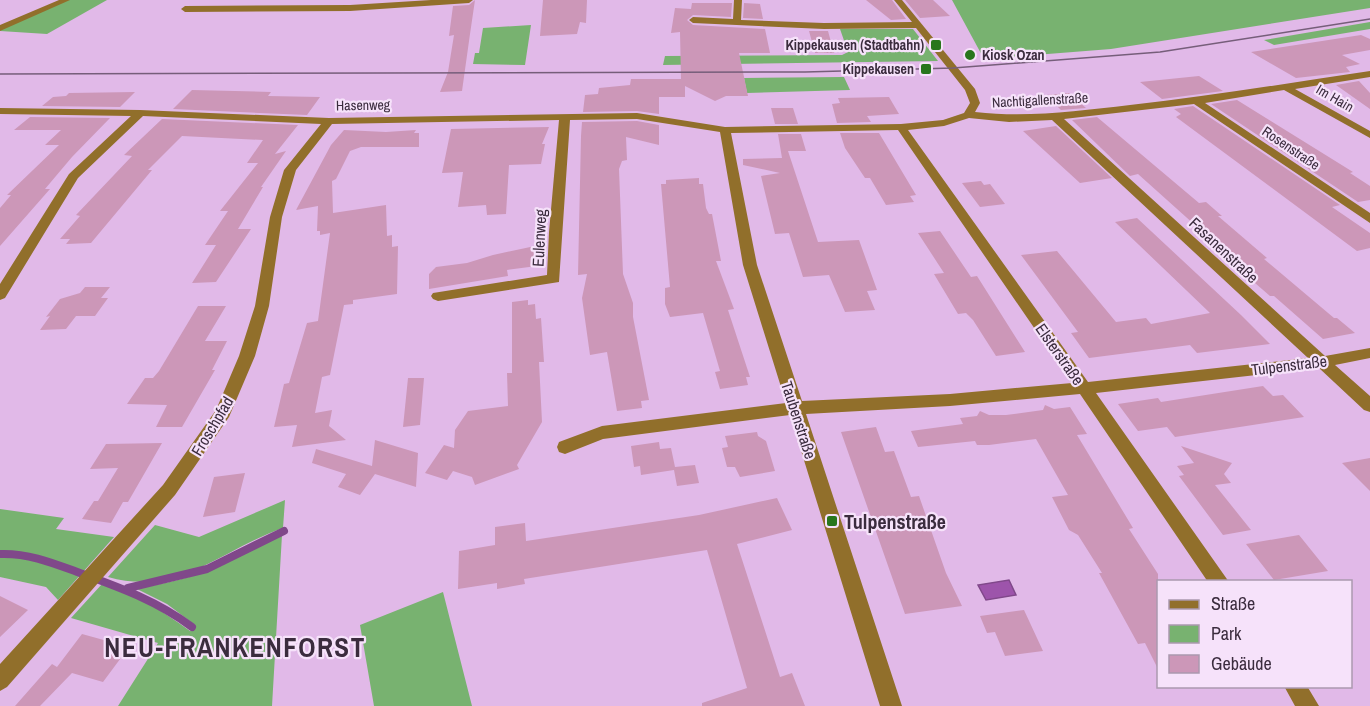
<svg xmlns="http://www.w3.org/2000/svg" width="1370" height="706" font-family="'Archivo Narrow',sans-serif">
  <rect width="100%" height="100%" fill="#e1b9e8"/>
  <path fill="#78b270" d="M62 0H107L47 34 0 31V26Z
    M952 0H1370V8L1111 49 984 59Z
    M1370 22V29L1274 45 1264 40Z
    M531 25 525 65 473 64 475 53H479L483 28Z
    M840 29H913L938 61 663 65 665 56 842 55 848 52Z
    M844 77 850 90 747 93 744 78Z
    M285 500 283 528C222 549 179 597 108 577L155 525 199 537Z
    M0 509 64 518 56 529 114 537 58 600 46 587 0 577Z
    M282 535 272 706H118L158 643 71 618 102 584C140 596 158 608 190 631L195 625 167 604 137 589C165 583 193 578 219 566 241 556 259 541 282 535Z
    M443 592 472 706H374L360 625Z"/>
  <path fill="#9d54ab" stroke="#80488a" stroke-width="1.5" d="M1009 580 1016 595 986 600 978 585Z"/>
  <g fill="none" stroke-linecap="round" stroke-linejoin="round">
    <path stroke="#80488a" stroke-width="8" d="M0 554C29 553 53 563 80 573 121 588 157 601 192 627
      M128 588 207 569 284 531"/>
  </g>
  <path fill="#cc97b8" d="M475 0 470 34 462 91 440 92 448 72 454 35 449 36 453 6 469 5Z
    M543 0H587L586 23 580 22 577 34 540 36Z
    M866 0H892L906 19 891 20Z
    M905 0H933L950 16 920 18Z
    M692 3H732L731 17 693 15 687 20 693 25 765 29 770 53H739L748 96H726L715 101 685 86V97H659V114L637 111 583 112 585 95 598 94 599 88 630 85 631 79H681L680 32 671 33 675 8 691 9Z
    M744 3 760 4 763 19 743 18Z
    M809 31H828L834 53H815Z
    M1361 35 1370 39V50L1342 55 1360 64 1346 67 1350 72 1296 78 1251 52Z
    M1199 76 1223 91 1162 99 1140 82Z
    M1359 81 1370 93V109L1336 85Z
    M192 90 271 92 268 96 320 97 307 115 173 109Z
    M135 92 120 107 42 106 53 97 66 96 69 93Z
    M1069 93 1086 108 1061 110 1046 95Z
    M889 97 899 114 867 116 871 122 837 123 832 104 840 103 838 98Z
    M1237 100 1353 172 1350 173 1370 186V200L1358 202 1211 104Z
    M1193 106 1340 205 1332 207 1370 233V248L1357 251 1176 117 1181 114 1174 109Z
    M771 108H793L798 124H775Z
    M30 117 110 118 72 157 45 189H50L0 246V208L11 195H7L59 145H45L61 130H14Z
    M1097 117 1199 203 1206 202 1222 216H1218L1267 258 1264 259 1334 318H1337L1355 333 1323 339 1274 296H1270L1210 244 1215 243 1138 174 1130 176 1072 120Z
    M162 119 298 125 275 154 286 151 261 187H263L238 229H251L216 282 192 283 216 245H205L228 211H220L258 163H247L263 140 182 136 148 170H152L91 243 66 244 70 239H60L80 216 76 215 132 156 124 155Z
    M637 121 659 125V145L626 137 627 160 622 161 619 169 623 274 633 303V317L649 400 641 401 642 408 617 411 607 352 590 355 582 298 587 274 578 275 581 136 582 122Z
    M1056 126 1112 178 1080 183 1023 131Z
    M549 127 542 144H545L541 164 509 165 506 214 487 215 486 205 458 207 463 172 442 173 451 129Z
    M344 130 386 132 416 130 414 133H419V147H361L350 151 336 179 332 181 333 213 386 205 387 236 392 235V247L398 246 397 294 353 300V304L344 305 330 375 322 377 315 413 332 410 329 426 346 440 292 447 297 425 274 427 284 384 289 383 307 323 318 321 330 233 320 235V231H317L318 206 296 210 331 145Z
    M840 133H879L916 195 910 196 914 202 886 205 870 178H865L845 148Z
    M778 134H801L806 151H788L818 242 859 240 877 290 867 291 875 310 845 312 829 275 803 277 789 233 775 234 761 176 780 173 743 165V159L782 158Z
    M699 178V184H703L706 208 709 214H712L721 261H716L734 309 728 310 750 377H746L748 385 720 389 715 372 720 371 703 313 670 317 665 304V288L670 287 661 184H666V180Z
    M981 181 984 185 990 184 1005 204 980 207 962 183Z
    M1137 218 1241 315 1270 344 1197 353 1190 345 1089 358 1071 333 1078 332 1021 255 1057 251 1116 322 1146 318 1151 324 1210 313 1115 222Z
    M940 231 971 277 977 276 1025 352 996 356 973 320 966 313 958 314 934 274 944 273 918 233Z
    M535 246 537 266 507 270 508 276 429 289V274L436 267 467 263 493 255Z
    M85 287H110L101 298H108L95 316H76L66 329 40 330 50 316 46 317 60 299 80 293Z
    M528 300V305L535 304 536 319 541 318 544 362H539L542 422 517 465 519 469 475 485 472 477 453 471 447 480 425 473 444 445 454 448 455 430 468 411 508 406 507 373H512V302Z
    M198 306H226L205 341H227L212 370H215L182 427H156L167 405 127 404 145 378H153L159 371Z
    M408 378H424L420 425 403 427Z
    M1263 386 1273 396 1283 395 1304 417 1175 437 1167 427 1138 431 1118 404 1158 398 1161 402Z
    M1045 405 1054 409 1070 407 1087 434 1077 435 1133 528 1129 529 1158 574V669L1145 643 1138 644 1099 573H1102L1078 535 1069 530 1052 497 1068 495 1036 439 989 445H977L975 441 918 447 911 431 963 424 960 418 977 416 980 411 989 415H1006L1043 410Z
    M876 427 885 452 894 451 911 497 919 496 946 573 962 606 905 614 841 432Z
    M757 432 758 436 766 441 775 471 740 477 735 467H727L722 448 728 447 725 436Z
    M375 440 418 453 416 487 375 474 360 495 338 487 346 474 312 463 316 449 372 466Z
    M659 442 660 449 671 448 675 467 695 465 699 483 677 486 674 470 641 475 640 466 634 467 631 446Z
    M162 443 128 502H123L111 523 82 519 94 501H98L118 468 90 469 106 444Z
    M1181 446 1232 463 1224 474 1231 483 1215 485 1251 530 1223 535 1179 476 1184 475 1177 466 1194 463Z
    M1370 458V491L1342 463Z
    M245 473 235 512 203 517 214 477Z
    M777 498 792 530 737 544 780 677 792 673 805 706H702V703L747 688 707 550 524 579 525 584 497 589V583L458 589 459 551 495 545V527L525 523 526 541 699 515Z
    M1299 535 1328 571 1274 580 1246 544Z
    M0 596 28 610 0 637Z
    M1024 610 1043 651 1005 656 995 632 987 633 980 616Z
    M82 634 129 647 103 682 72 673 40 706H15L52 664 57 667Z"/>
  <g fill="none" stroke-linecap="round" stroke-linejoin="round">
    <path fill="#916f2b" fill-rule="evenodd" d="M59 0H70L0 31V25Z
      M431 0H473L469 3 350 11 185 12 181 9 185 6 350 5Z
      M734 0H742L741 20 824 23 912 22 894 0H902L975 89 980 103 975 112C1027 118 1078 111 1130 105 1210 96 1290 83 1370 71V77L1295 89 1370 131V138L1284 90 1205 103 1370 213V223L1194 104 1064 119 1325 356 1370 348V358L1335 365 1370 396V412L1364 410 1319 368 1096 393 1229 582H1208L1080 394 950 406 806 414 902 706H880L790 415 603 439 565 454 559 452 557 447 559 442 602 426 786 403 743 265 720 132 637 119 570 120 559 282 438 301 433 299 431 296 433 293 547 275 549 232 559 120 332 124 296 170 282 217 269 306 255 356 229 417 175 495 7 687 0 691V664L163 485 216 410 239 356 255 306 270 217 284 170 321 124 143 116 78 178 5 298 0 300V284L69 174 131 116 0 114V108L140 110 329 118 637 113 725 127 901 124 943 120 964 113 970 103 965 90 916 28 824 29 693 23 689 20 693 17 733 19ZM969 118 1009 122 1052 120 1308 358 1088 382 908 130 944 126ZM898 130 1072 383 950 394 802 401 757 265 731 133Z
      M1284 686H1307L1319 706H1295Z"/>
    <path stroke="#765e7a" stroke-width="1.5" d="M0 74 805 72 953 68 1160 52 1370 19"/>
  </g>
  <g fill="#28761d" stroke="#f6e2fa" stroke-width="2">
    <rect x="930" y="39" width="12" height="12" rx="3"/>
    <circle cx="970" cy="55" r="6"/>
    <rect x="920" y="63" width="12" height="12" rx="3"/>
    <rect x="826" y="515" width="12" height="12" rx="3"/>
  </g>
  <g text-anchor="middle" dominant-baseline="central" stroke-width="4.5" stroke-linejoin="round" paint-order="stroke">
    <g font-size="14" font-weight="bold" fill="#3b2c3e" stroke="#f6e2fa" text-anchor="end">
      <text x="924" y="45">Kippekausen (Stadtbahn)</text>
      <text x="982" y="55" text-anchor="start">Kiosk Ozan</text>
      <text x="914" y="69">Kippekausen</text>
    </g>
    <g font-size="14" fill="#3b2c3e" stroke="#f6e2fa">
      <text transform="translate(1335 98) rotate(30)">Im Hain</text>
      <text transform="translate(1040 100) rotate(-3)">Nachtigallenstraße</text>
      <text transform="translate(363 105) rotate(-1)">Hasenweg</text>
      <text transform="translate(1291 148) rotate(34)">Rosenstraße</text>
    </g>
    <g font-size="16" fill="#3b2c3e" stroke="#f6e2fa">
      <text transform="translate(539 238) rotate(-87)">Eulenweg</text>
      <text transform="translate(1224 250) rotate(43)">Fasanenstraße</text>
      <text transform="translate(1060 354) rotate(55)">Elsterstraße</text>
      <text transform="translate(1289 365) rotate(-7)">Tulpenstraße</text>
      <text transform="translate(799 420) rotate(72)">Taubenstraße</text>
      <text transform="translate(212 426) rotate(-59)">Froschpfad</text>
    </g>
    <g font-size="20" font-weight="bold" fill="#3b2c3e" stroke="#f6e2fa" text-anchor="start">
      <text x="844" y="521">Tulpenstraße</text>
    </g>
    <g font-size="27" font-weight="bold" letter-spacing="1.5" fill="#3b2c3e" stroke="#f6e2fa">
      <text x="235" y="647">NEU-FRANKENFORST</text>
    </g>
  </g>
  <rect x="1157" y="580" width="195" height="108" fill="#f6e2fa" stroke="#ab99af" stroke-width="1.5"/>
  <rect x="1169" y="600" width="30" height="9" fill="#916f2b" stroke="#ab99af" stroke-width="1.5"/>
  <text x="1211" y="610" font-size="18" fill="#3b2c3e">Straße</text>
  <rect x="1169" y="625" width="30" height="18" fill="#78b270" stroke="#ab99af" stroke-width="1.5"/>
  <text x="1211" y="640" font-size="18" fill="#3b2c3e">Park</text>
  <rect x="1169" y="655" width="30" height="18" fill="#cc97b8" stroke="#ab99af" stroke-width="1.5"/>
  <text x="1211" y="670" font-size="18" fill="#3b2c3e">Gebäude</text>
</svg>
